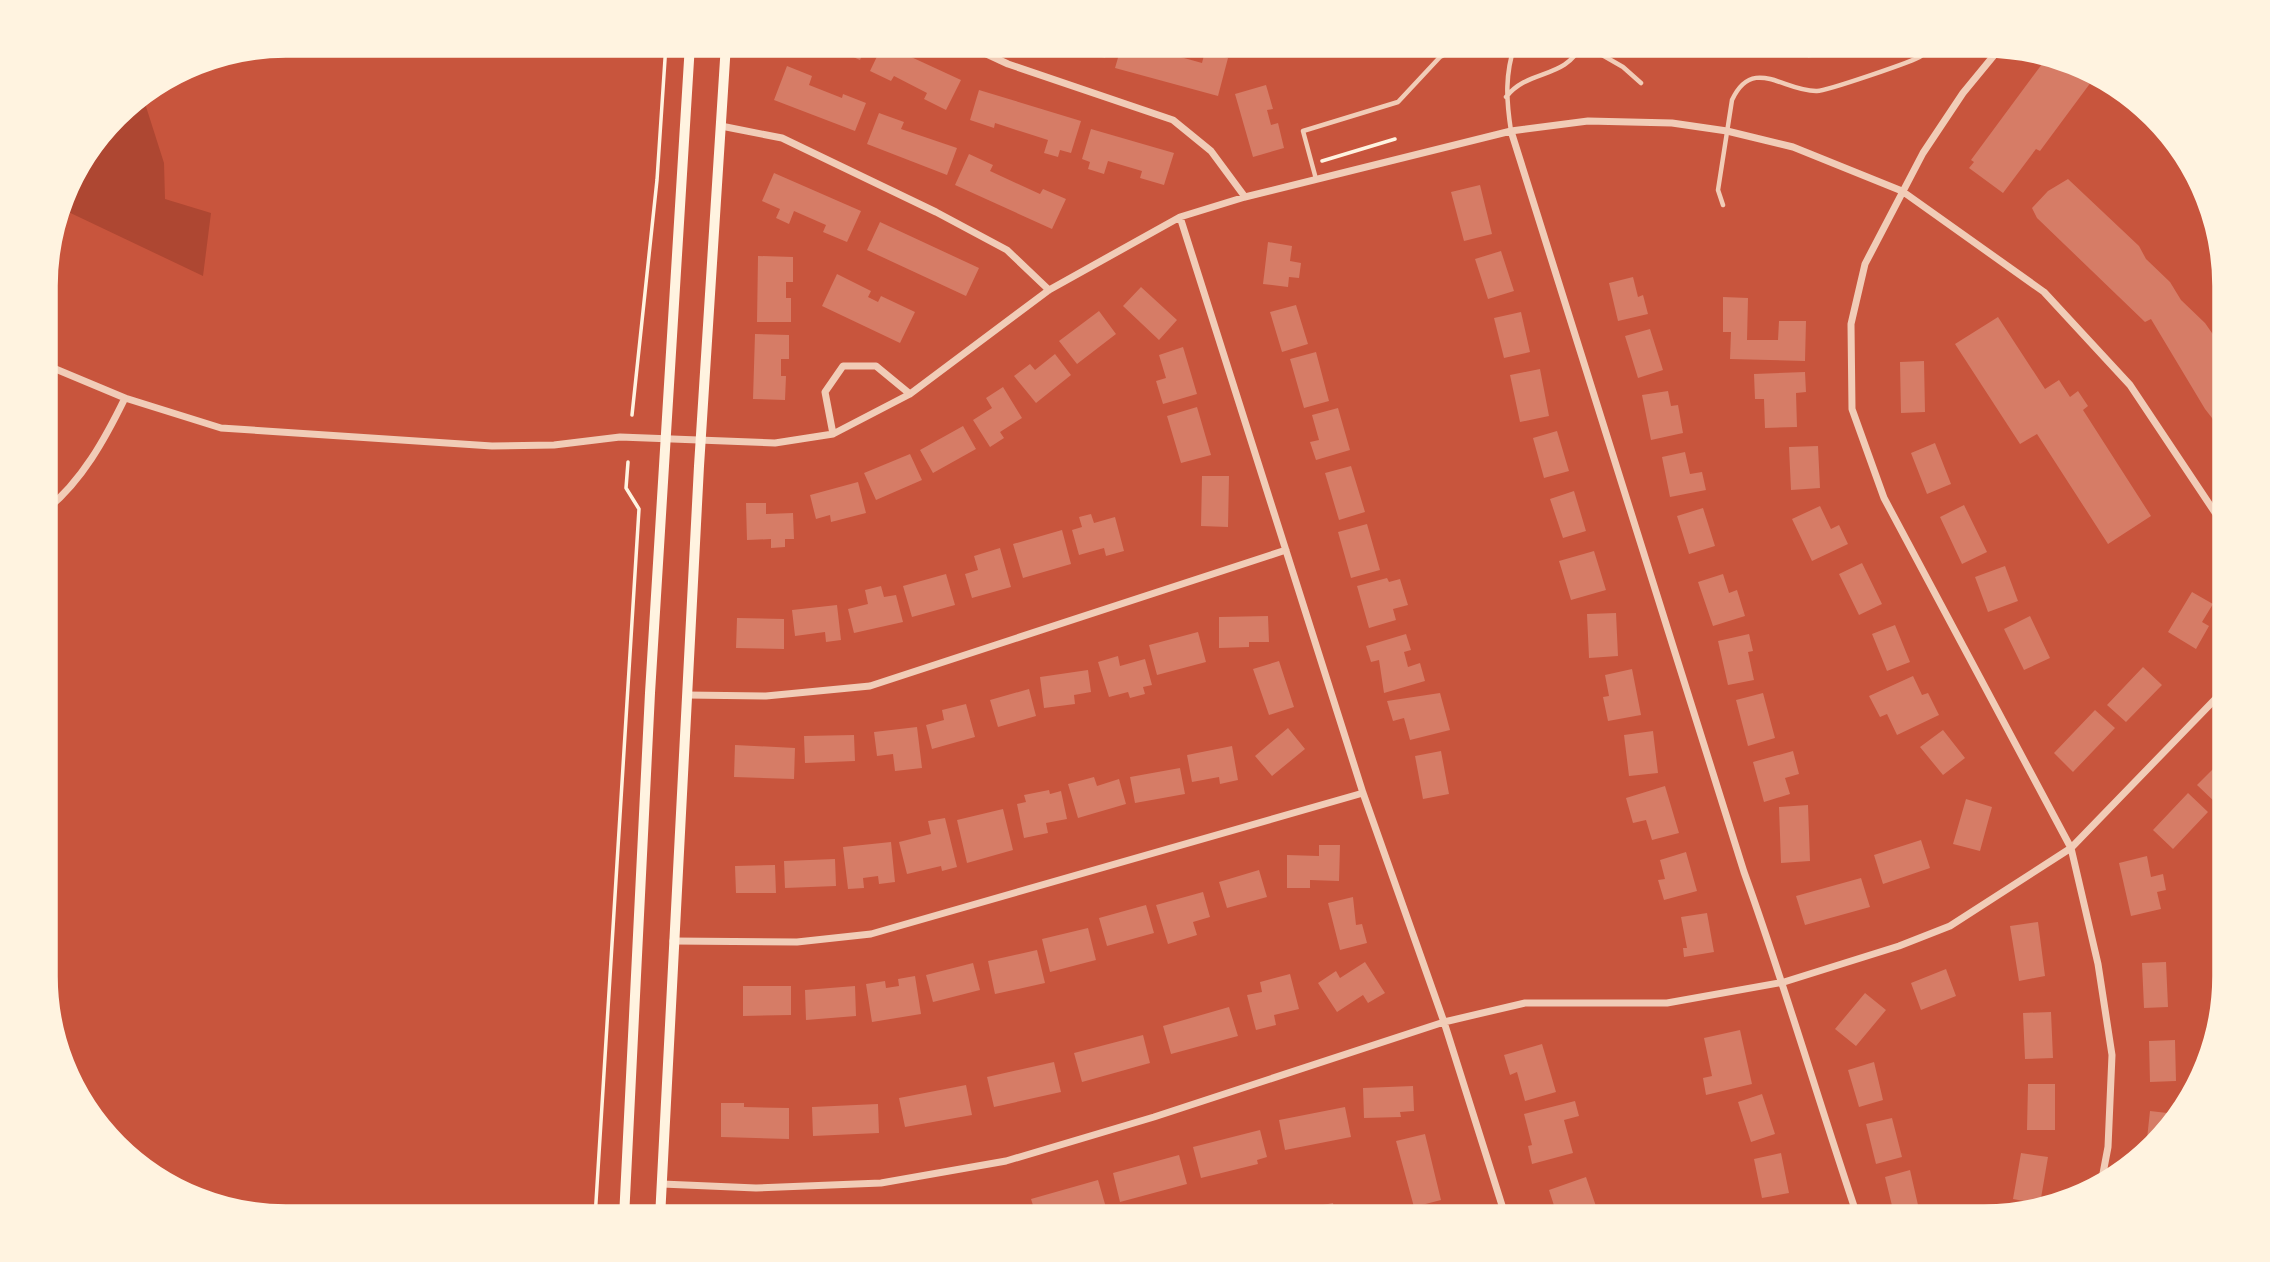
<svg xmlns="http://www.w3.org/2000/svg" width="2270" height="1262" font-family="Figtree,sans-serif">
  <rect width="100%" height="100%" fill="#c8553d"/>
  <path fill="#ae4732" d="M142 94 164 163 165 199 211 213 203 276 60 208 69 178 126 104Z"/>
  <path fill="#d67c66" d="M824 44H867L860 60Z
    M883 44 961 80 946 110 924 99 927 93 894 76 891 81 870 71Z
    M1058 44H1110L1105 58Z
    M1122 44H1149L1148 48 1202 63 1205 51 1228 58 1218 96 1115 68Z
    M1788 44H1858V45L1808 58 1805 47 1790 51Z
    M2045 60 2097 74 2040 151 2036 149 2003 193 1969 168 1974 162 1971 160Z
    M787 66 812 76 809 85 842 98 843 94 866 103 855 131 774 100Z
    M1266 85 1273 109 1267 110 1271 125 1278 123 1284 148 1253 157 1235 94Z
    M979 90 1081 121 1071 153 1060 150 1058 157 1044 153 1048 140 995 123 994 128 970 120Z
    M879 113 904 122 901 129 957 148 947 175 867 144Z
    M1091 129 1174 153 1164 185 1140 178 1142 171 1108 161 1104 174 1088 169 1090 162 1082 159Z
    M969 154 993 165 990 171 1040 194 1043 189 1066 199 1052 229 955 185Z
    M774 173 861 211 847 242 823 232 826 225 794 211 789 224 776 218 780 209 762 201Z
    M2068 179 2139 246 2146 259 2170 282 2181 300 2205 323 2226 353V436L2205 409 2151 319 2145 322 2037 218 2032 208 2048 191Z
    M1480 185 1492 234 1464 241 1451 192Z
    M880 222 979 268 966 296 867 250Z
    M1268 242 1292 246 1290 261 1301 263 1299 278 1289 277 1288 287 1263 284Z
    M1501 251 1514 291 1488 299 1475 259Z
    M758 256 793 257V282H786V298H791V322H757Z
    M837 274 871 291 868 297 878 302 881 296 915 312 900 343 822 306Z
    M1633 277 1638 297 1643 295 1648 314 1618 321 1609 283Z
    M1141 287 1177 320 1159 340 1123 306Z
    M1723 297 1748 298 1747 340H1778L1779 321H1806L1805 361 1730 359 1731 332H1723Z
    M1296 305 1308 344 1282 352 1270 312Z
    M1099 311 1116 334 1077 364 1059 341Z
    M1521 312 1530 352 1504 358 1494 318Z
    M1998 317 2045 389 2059 380 2070 397 2078 391 2088 406 2083 410 2151 516 2108 544 2037 434 2020 444 1955 344Z
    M1650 329 1663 370 1638 378 1625 336Z
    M755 334 789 335V359H781V376H786L785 400 753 399Z
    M1183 347 1197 394 1163 404 1156 381 1166 378 1159 355Z
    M1316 352 1329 401 1304 408 1290 359Z
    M1055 354 1071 375 1036 403 1014 376 1030 364 1035 370Z
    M1924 361 1925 412 1901 413 1900 362Z
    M1540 369 1549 416 1520 422 1510 375Z
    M1805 372 1806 392 1796 393 1797 427 1765 428 1764 399H1755L1754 374Z
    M1003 387 1022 418 1000 432 1004 438 990 447 973 420 992 408 986 398Z
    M1668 391 1671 406 1678 405 1683 433 1651 440 1642 395Z
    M1197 407 1211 455 1181 463 1167 416Z
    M1338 408 1350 450 1316 460 1310 442 1319 440 1312 415Z
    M963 426 976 449 933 473 920 450Z
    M1557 431 1569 471 1544 478 1533 438Z
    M1935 443 1951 484 1927 494 1911 453Z
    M1818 446 1820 488 1791 490 1789 447Z
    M1685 452 1690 474 1702 472 1706 490 1670 497 1662 457Z
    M910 454 922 480 876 500 864 473Z
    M1351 466 1365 512 1339 520 1325 473Z
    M1202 476H1229L1228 527 1201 526Z
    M858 482 866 513 831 522 830 515 816 519 810 495Z
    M1574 491 1586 531 1563 538 1550 499Z
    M746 503H766V514L793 513 794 539H785V547L771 548V539L747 540Z
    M1964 505 1987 552 1962 564 1940 517Z
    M1820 506 1831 529 1839 525 1848 544 1812 561 1792 519Z
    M1703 508 1715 546 1689 554 1677 516Z
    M1091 514 1094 523 1115 517 1124 551 1106 556 1104 548 1079 555 1072 530 1082 527 1079 517Z
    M1367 524 1380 570 1351 578 1338 532Z
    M1062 530 1071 564 1023 578 1013 544Z
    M1000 548 1011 587 972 598 965 574 978 570 974 556Z
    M1594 551 1606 590 1571 600 1559 561Z
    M1862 563 1882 604 1859 615 1839 574Z
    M2005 566 2018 601 1988 612 1975 577Z
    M946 574 955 605 912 617 903 586Z
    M1723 574 1729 593 1737 590 1745 616 1713 626 1698 582Z
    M1387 578 1389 582 1400 579 1408 605 1393 609 1396 620 1369 628 1357 586Z
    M881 586 884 597 896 595 903 622 854 633 848 609 868 604 865 590Z
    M2192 592 2213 604 2202 622 2209 626 2196 649 2168 632Z
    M837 605 841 640 826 642 825 632 795 636 792 610Z
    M1616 613 1618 656 1589 658 1587 614Z
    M1268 616 1269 642H1249V647L1219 648V617Z
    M2030 616 2050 658 2024 670 2004 629Z
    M737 618 784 619V649L736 648Z
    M1895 625 1910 662 1887 671 1872 634Z
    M1198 632 1206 662 1157 675 1149 645Z
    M1406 634 1411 650 1404 652 1408 667 1420 663 1425 681 1384 693 1379 660 1371 662 1366 646Z
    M1749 634 1753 651 1748 652 1754 680 1728 685 1718 641Z
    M1118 656 1120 666 1145 659 1152 685 1143 687 1145 694 1130 698 1128 692 1109 697 1098 662Z
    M1279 661 1294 707 1269 715 1253 669Z
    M2143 667 2162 685 2126 722 2107 705Z
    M1632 669 1641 715 1608 721 1603 697 1609 696 1605 675Z
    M1088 670 1091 692 1074 695 1075 704 1044 708 1040 677Z
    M1913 676 1922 695 1928 693 1939 715 1897 735 1887 714 1880 717 1869 696Z
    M1029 689 1036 716 998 727 990 700Z
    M1440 693 1450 730 1410 740 1404 718 1393 721 1387 701Z
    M1763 693 1775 738 1748 746 1736 700Z
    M966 704 975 737 932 749 926 725 944 720 942 710Z
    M2095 710 2115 728 2073 772 2054 753Z
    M917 727 922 768 895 771 893 754 877 756 874 732Z
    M1288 728 1305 749 1272 776 1255 756Z
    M1943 730 1965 758 1943 775 1920 747Z
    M1653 731 1658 773 1629 776 1624 735Z
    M854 735 855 761 805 763 804 736Z
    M735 745 795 748 794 779 734 777Z
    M1232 746 1238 780 1220 784 1219 777 1192 782 1187 755Z
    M1441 751 1449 794 1423 799 1415 756Z
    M1793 751 1799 774 1785 778 1790 794 1764 802 1753 762Z
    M2226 756V798L2218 805 2197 785Z
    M1180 768 1185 794 1135 803 1130 777Z
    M1094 777 1097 786 1119 779 1126 804 1078 818 1068 784Z
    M1665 786 1679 833 1652 840 1646 820 1633 823 1626 798Z
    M1049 790 1050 794 1061 791 1067 819 1046 823 1048 833 1024 838 1017 804 1026 802 1024 795Z
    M2188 793 2208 812 2173 849 2153 830Z
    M1966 799 1992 807 1980 851 1953 844Z
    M1808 805 1810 861 1781 863 1779 807Z
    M1003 809 1013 850 967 863 957 820Z
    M945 818 957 867 942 871 941 866 907 874 899 842 931 834 928 821Z
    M1921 840 1930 868 1883 884 1874 855Z
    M891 842 895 882 879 884 878 876 863 878 864 888 848 889 843 847Z
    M1319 845H1340L1339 881 1310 880V888H1287V855L1319 856Z
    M1686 852 1697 891 1664 900 1658 880 1665 879 1660 860Z
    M2147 856 2151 877 2163 874 2166 890 2157 892 2161 909 2131 916 2119 863Z
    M835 859 836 886 785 888 784 861Z
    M775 865 776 893H736L735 866Z
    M1259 870 1267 897 1227 908 1219 882Z
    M1861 878 1870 907 1805 925 1796 896Z
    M1203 892 1210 917 1193 922 1197 935 1168 944 1156 905Z
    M1353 897 1356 925 1362 924 1367 943 1340 950 1328 903Z
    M1146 905 1154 933 1107 946 1099 918Z
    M1707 913 1714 952 1684 957 1683 948H1687L1681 917Z
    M2038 922 2045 976 2019 981 2010 926Z
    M1088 928 1096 960 1050 972 1042 939Z
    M1037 950 1045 983 995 994 988 961Z
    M1365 962 1385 993 1368 1003 1363 995 1337 1012 1318 983 1336 971 1340 978Z
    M2166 962 2168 1007 2144 1008 2142 963Z
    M973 963 980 990 933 1002 926 975Z
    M1946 969 1956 996 1921 1010 1911 983Z
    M1290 974 1299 1009 1274 1015 1276 1025 1256 1030 1247 995 1262 992 1260 982Z
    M915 976 921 1014 872 1022 866 984 885 981 886 988 899 986 898 979Z
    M743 986H791V1015L743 1016Z
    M855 986 856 1016 806 1020 805 990Z
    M1865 993 1886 1010 1856 1046 1835 1029Z
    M1229 1007 1238 1036 1171 1054 1163 1026Z
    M2051 1012 2053 1058 2025 1059 2023 1013Z
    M1740 1030 1752 1084 1706 1095 1703 1078 1712 1076 1704 1038Z
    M1143 1035 1150 1063 1082 1082 1074 1053Z
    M2175 1040 2176 1081 2150 1082 2149 1041Z
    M1542 1044 1556 1092 1525 1101 1517 1072 1510 1075 1504 1055Z
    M1054 1062 1061 1092 994 1107 987 1077Z
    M1874 1062 1883 1100 1859 1107 1848 1070Z
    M2028 1084H2055V1130H2027Z
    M966 1085 972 1115 905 1127 899 1098Z
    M1413 1086 1414 1111 1400 1112 1401 1117 1364 1118 1363 1088Z
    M1762 1094 1775 1134 1751 1142 1738 1102Z
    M1575 1101 1579 1116 1564 1120 1573 1153 1532 1164 1528 1146 1532 1145 1524 1114Z
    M721 1103H744V1107L789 1108V1139L721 1137Z
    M878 1104 879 1133 813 1136 812 1107Z
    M1345 1107 1351 1137 1285 1150 1279 1120Z
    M2150 1111 2176 1114 2146 1148Z
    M1892 1118 1902 1157 1876 1164 1866 1124Z
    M1260 1130 1267 1157 1257 1160 1258 1164 1201 1178 1193 1147Z
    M1425 1134 1441 1200 1414 1207 1396 1141Z
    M1781 1153 1789 1193 1762 1198 1754 1159Z
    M2021 1153 2048 1157 2040 1204 2013 1199Z
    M1179 1155 1187 1184 1120 1202 1113 1173Z
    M1910 1170 1921 1218H1895L1885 1177Z
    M1586 1177 1600 1218H1558L1549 1190Z
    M1098 1180 1107 1211 1082 1218H1037L1031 1199Z
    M1333 1203 1336 1218H1286L1285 1208 1298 1206V1210Z
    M1017 1205 1019 1218H952L951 1216Z
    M1796 1209 1798 1218H1767V1217Z"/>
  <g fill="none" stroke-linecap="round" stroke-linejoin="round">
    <path stroke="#fff3e0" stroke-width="3.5" d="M1322 161 1395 139
      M60 209 71 188 75 171
      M632 415 657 180 666 44
      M595 1218 639 509 626 488 628 462"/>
    <path stroke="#f1ccb7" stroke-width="4.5" d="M1583 44 1623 67 1641 83
      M1506 97C1529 68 1565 80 1582 44
      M1511 131C1506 99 1505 74 1515 44
      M1316 179 1303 131 1398 102 1440 57 1462 44
      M1723 205 1718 190 1732 100C1753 55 1784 92 1817 91 1826 91 1915 61 1921 56 1925 53 1928 48 1931 44"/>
    <path stroke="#f1ccb7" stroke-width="7" d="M965 44 1008 64 1173 120 1211 151 1245 197
      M2000 48 1963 93 1923 153 1865 264 1851 324 1852 409 1884 498 2071 848 2098 964 2112 1055 2108 1147 2101 1184
      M721 126 782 138 936 212 1007 250 1049 290
      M1511 131 1744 872C1785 986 1819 1103 1858 1218
      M1180 217 1363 793 1444 1022 1506 1218
      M46 365 125 398 221 428 492 446 554 445 620 437 775 443 833 434 910 394 1049 290 1180 217 1245 197 1511 131 1588 121 1672 123 1727 131 1793 147 1902 191 2044 292 2130 385 2226 529
      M833 434 825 392 843 366H876L910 394
      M46 510C82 481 105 439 125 398
      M687 695 766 696 870 686 1286 550
      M673 941 797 942 871 934 1363 793
      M662 1184 756 1188 881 1183 1006 1161 1154 1117 1444 1022 1525 1003H1667L1784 982 1899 946 1950 926 2071 848 2226 688"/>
    <path stroke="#fff3e0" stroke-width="10" d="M624 1218 650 693 690 44
      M660 1218 699 466 726 44"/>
  </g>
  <path d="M0 0H2270V1262H0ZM286 56H1984A230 230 0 0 1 2214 286V976A230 230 0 0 1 1984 1206H286A230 230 0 0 1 56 976V286A230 230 0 0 1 286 56Z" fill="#fff3e0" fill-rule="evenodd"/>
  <path fill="none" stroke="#fff3e0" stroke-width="3.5" d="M286 56H1984A230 230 0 0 1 2214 286V976A230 230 0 0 1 1984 1206H286A230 230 0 0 1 56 976V286A230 230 0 0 1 286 56Z"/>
</svg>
